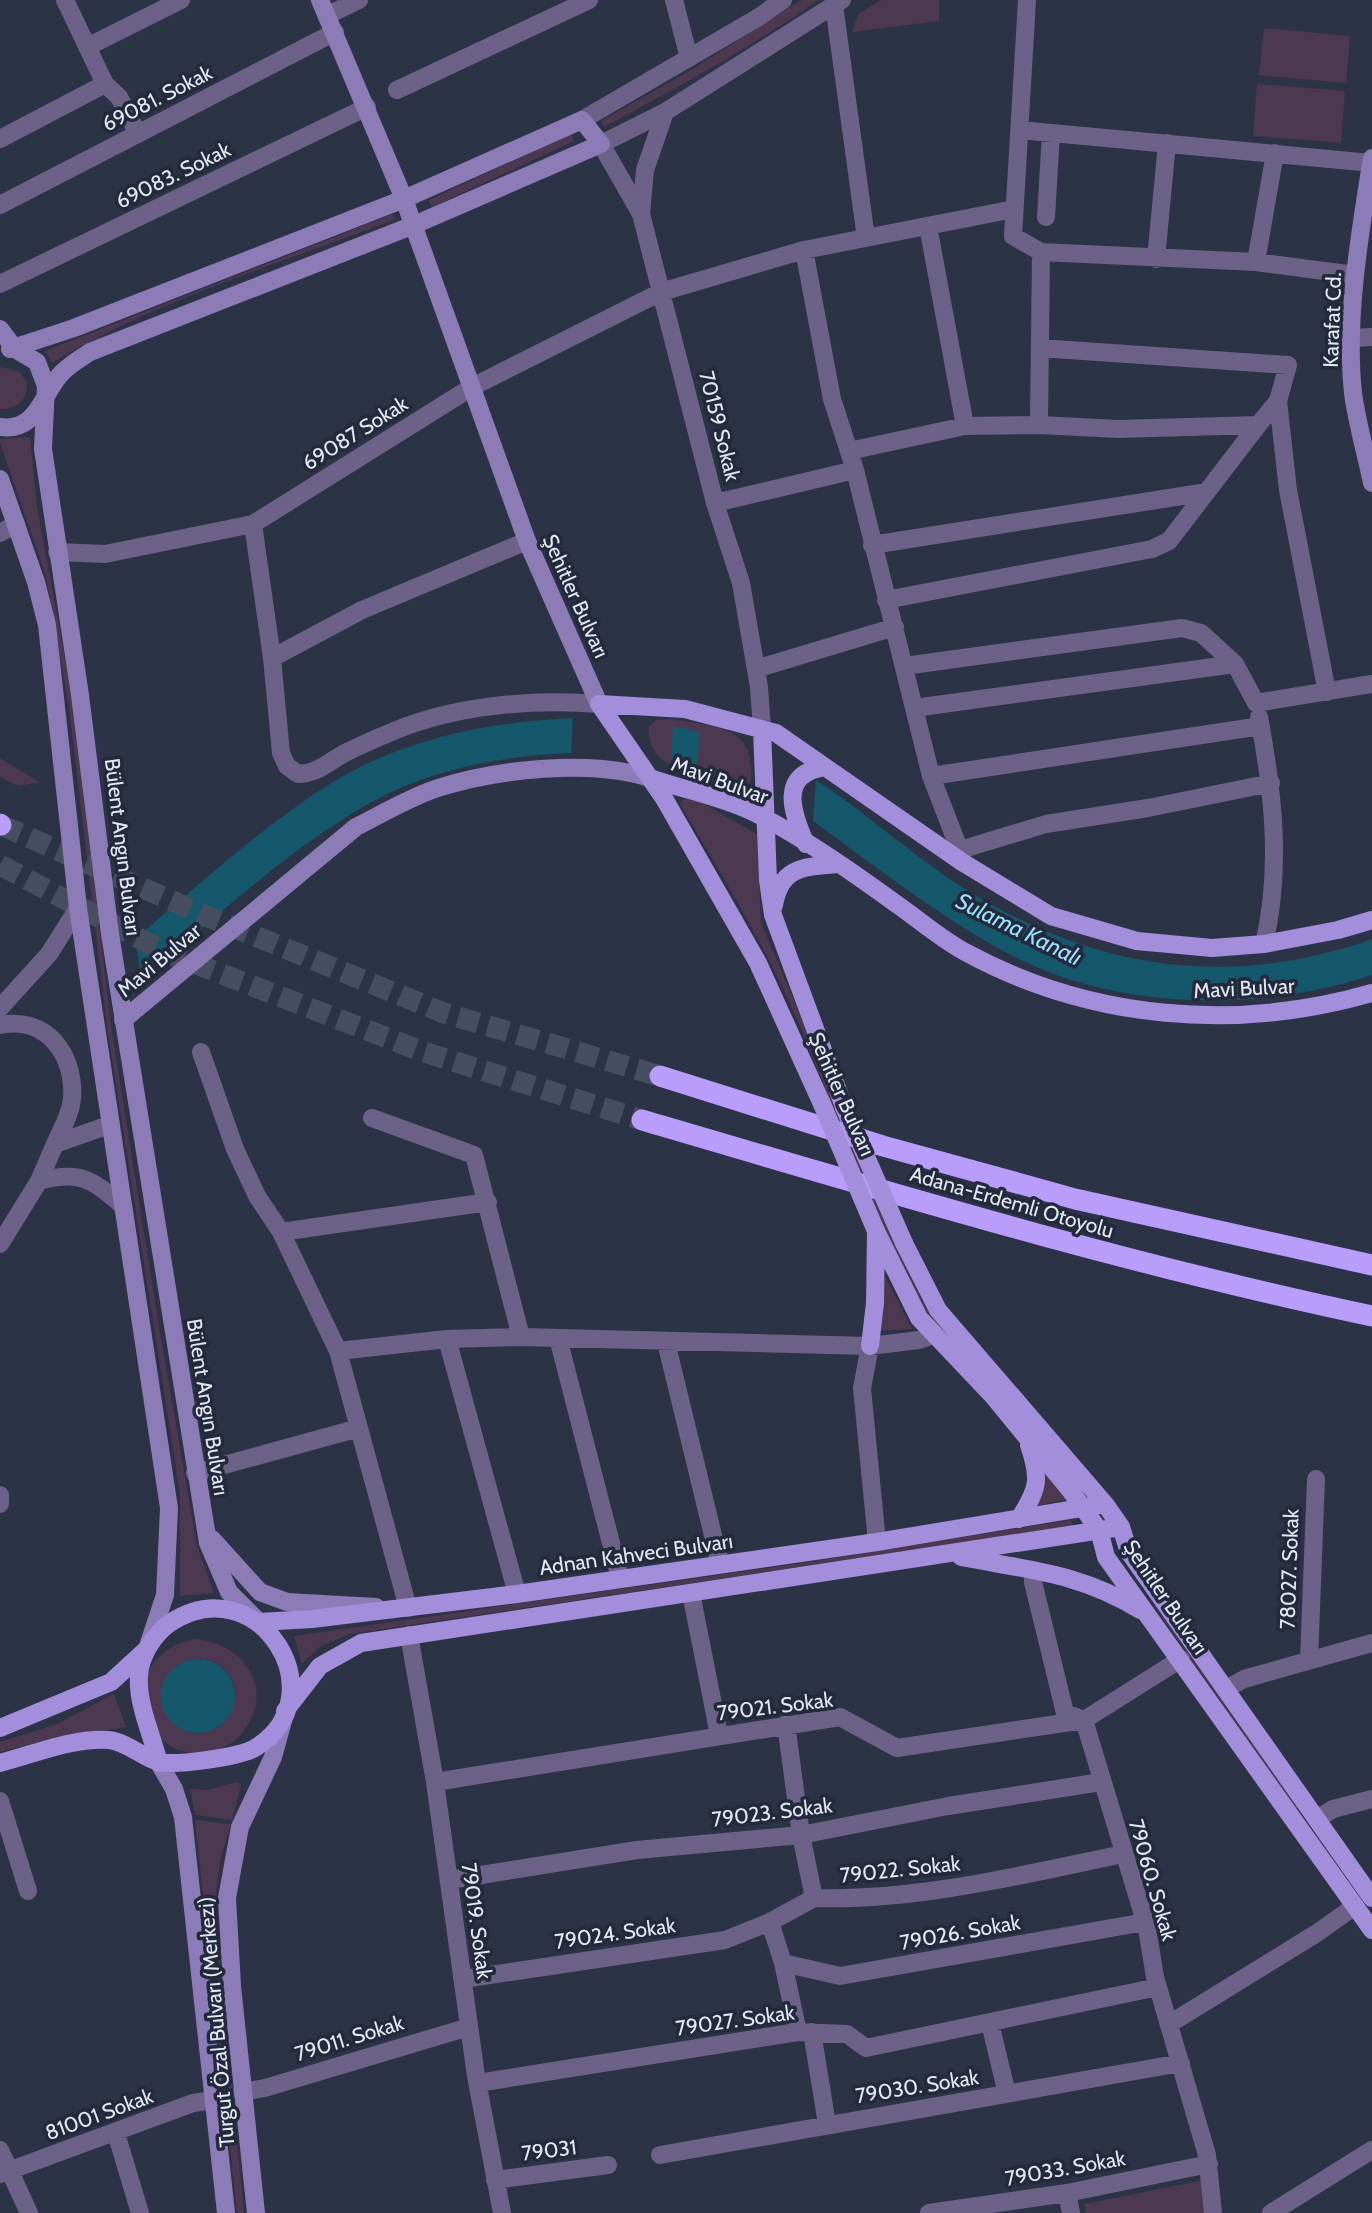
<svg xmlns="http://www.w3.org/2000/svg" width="1372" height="2213" font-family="Cabin,sans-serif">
  <rect width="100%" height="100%" fill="#2d3347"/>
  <path fill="#4c3850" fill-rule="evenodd" d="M801 0H818C750 48 677 88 604 127L601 121 693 69Z
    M881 0H939V21L852 32 858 14Z
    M1264 28 1350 36 1346 83 1259 75Z
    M1257 84 1345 91 1341 143 1253 136Z
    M571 134 574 141 432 207 429 200Z
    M393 214 396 219C284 262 154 301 52 363L45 351Z
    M0 367 19 371 27 383C27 400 17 410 0 409Z
    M30 437 37 507 74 707 111 1026 159 1327 197 1546 214 1593 180 1596V1494L107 1026 69 708 46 576 0 443V439Z
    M669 719C698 724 747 724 750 760 751 768 753 775 750 782 735 791 723 784 708 780 681 772 645 761 649 726L656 720Z
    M0 758 39 782 18 786 0 777Z
    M684 799 698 801 757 834 761 923 921 1299 1074 1476 935 1325C878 1240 840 1120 799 1024 767 948 722 876 680 804Z
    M881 1269 912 1329 878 1331Z
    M1043 1467 1069 1499 1035 1506 1044 1488Z
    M1071 1520 1073 1526 350 1634 321 1646 302 1664 294 1636 796 1564Z
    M1154 1605 1299 1807 1296 1809 1154 1606Z
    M195 1639C242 1643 275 1686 245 1729 237 1741 225 1749 210 1752 136 1766 113 1655 195 1639ZM206 1659C224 1665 233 1675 236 1694L182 1729 167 1716 161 1698Z
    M114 1694 126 1727 60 1737 0 1752V1742L57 1724Z
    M237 1782 241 1785 232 1820 195 1815 190 1789 208 1790Z
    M195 1820 231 1824 221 1857 214 1905 244 2213H237Z
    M1203 2180 1209 2213H1086L1084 2204Z"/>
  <path fill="#15576b" d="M573 718 571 753C523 755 475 762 429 777 330 808 221 914 141 980L136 938C199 885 262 826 333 782 405 738 490 722 573 718Z
    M673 726 700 732 697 768 671 762Z
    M816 780C862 810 903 847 948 878 1080 966 1220 993 1372 939V975C1261 1012 1121 1011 1015 957 943 920 879 869 813 821Z
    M161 1696a37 37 0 1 1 74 0a37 37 0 1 1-74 0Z"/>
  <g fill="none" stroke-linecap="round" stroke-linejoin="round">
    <path stroke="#484e61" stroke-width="21" stroke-dasharray="21 10" stroke-linecap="butt" d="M1 825 206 916 444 1013 660 1076
      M0 865 165 952 421 1051 642 1120"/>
    <path stroke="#6c6287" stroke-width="18" d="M674 0 689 58
      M1027 0 1013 236 1041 252 1256 262 1355 275
      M834 5 866 238
      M328 15 359 0
      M87 47 181 0
      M105 84 119 97 138 134
      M397 90 589 0
      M1020 130 1372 163
      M0 139 105 84 65 0
      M601 144 641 214 715 503 741 583 759 687 762 729
      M0 205 335 32
      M1046 217 1051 133
      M928 226 965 426
      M804 250 832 399 855 470 914 708 1235 664 1256 703 1372 684
      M1156 259 1167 143
      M1256 262 1275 153
      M0 284 367 107
      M1353 338 1372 337
      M1040 348 1288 365 1278 401 1288 490 1327 692
      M1039 425 1041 252
      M849 451 965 426 1039 425 1118 429 1258 425 1278 401
      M715 503 855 470
      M253 524 272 658 281 753 287 766 298 774C317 774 328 762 345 753 361 745 377 738 394 731 456 705 532 699 599 704
      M0 533 16 524
      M872 545 1207 492
      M57 552 105 554 253 524 472 387 661 292 804 250 1014 209
      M886 600 1152 549 1169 541 1258 425
      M272 658 362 610 527 541
      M904 666 1182 628 1201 633 1235 664
      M756 669 895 627
      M914 708 931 776 960 851
      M1259 717C1273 792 1282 868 1264 944
      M931 776 1261 726
      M950 853 1046 824 1148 808 1271 783
      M201 1052 235 1149 257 1196 281 1232 338 1351 408 1608
      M372 1118 474 1155 521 1337
      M281 1232 488 1202
      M558 1338 620 1578
      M447 1339 517 1594
      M666 1342 720 1564
      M870 1346 862 1388 877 1542
      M338 1351 447 1339 521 1337 870 1346 919 1340 933 1335
      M195 1473 359 1428
      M0 1495V1504
      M1033 1572V1582L1065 1713 1084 1720 1147 1928 1155 1977 1207 2155 1213 2213
      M691 1593 719 1735
      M409 1635 435 1782 476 2076 502 2213
      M1309 1661 1316 1479
      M1226 1689 1244 1679 1372 1643
      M786 1724 801 1835 814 1898C918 1901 1022 1875 1123 1854
      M435 1782 840 1717 897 1748 1084 1720 1181 1659
      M0 1801 28 1891
      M1317 1819 1333 1809 1372 1799
      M449 1880 637 1850 801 1835 948 1806 1101 1782
      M770 1922 783 1963 798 2032
      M783 1963 840 1976 1145 1922
      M463 1979 725 1940 770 1922 814 1898
      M990 2023 1007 2094
      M1171 2023 1317 1933 1355 1906
      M812 2032 827 2124
      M478 2083 798 2032 847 2034 866 2048 1158 1987
      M242 2092 265 2088 469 2027
      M116 2133 140 2213
      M0 2150 29 2213
      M660 2155 1181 2063
      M0 2174 193 2103 213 2100
      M495 2180 608 2165
      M1067 2193 1071 2213
      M929 2213 1067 2193 1209 2164
      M1271 2213 1372 2150"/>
    <path stroke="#6c6287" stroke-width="18" d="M582 120 759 17 783 0
      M601 144 665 112 842 0
      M641 214 645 170 665 112
      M0 1008 49 954 78 908
      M0 1025C46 1016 75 1054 72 1098 71 1114 61 1130 55 1144
      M39 1181C80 1170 91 1179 122 1205
      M0 1244 39 1181 55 1144 109 1125"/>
    <path stroke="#8b7bb6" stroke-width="18" d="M320 0 404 199 527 541 599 704
      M1372 158C1360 232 1345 319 1353 393 1357 423 1366 454 1372 483
      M0 329 15 349 37 362 46 386 43 449 80 695 110 934 208 1543 229 1592 259 1622
      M0 427C36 432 41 398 59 376 67 366 80 359 90 352L414 225 601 144 582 120 404 199 74 328 10 349
      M0 479 36 582 47 625 78 908 169 1508 165 1595 148 1646
      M123 1020 356 827C382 814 410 797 438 788 499 769 589 759 650 778
      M212 1539 260 1592 287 1602 376 1607
      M159 1763 174 1789 183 1817 226 2213
      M256 2213 232 1986 227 1898 240 1827 273 1757 284 1717"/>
    <path stroke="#a28eda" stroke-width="18" d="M762 729 768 880 773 915 844 1107
      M650 778C684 790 723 797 755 813 806 839 855 874 902 908 923 923 944 941 967 953 1091 1020 1237 1032 1372 993
      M806 844C792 813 778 774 825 767
      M774 905C781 865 806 867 839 864
      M822 1104 758 963 665 800 599 704 685 709 776 733 962 862 1051 916 1137 941 1212 948 1264 944 1338 930 1372 920
      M876 1231 919 1318 993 1396 1070 1490 1099 1530 1106 1557 1372 1930
      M904 1243 938 1310 1105 1504 1121 1527 1129 1552 1372 1898
      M870 1346 875 1303 876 1234
      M1019 1519C1038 1489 1041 1480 1029 1445
      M961 1557C1028 1570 1081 1573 1140 1610
      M259 1622 312 1619 517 1594 877 1542 1105 1504
      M285 1711 320 1666 361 1643 1121 1527
      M0 1728 111 1682 147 1649
      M0 1763C34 1754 73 1738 108 1740 125 1741 141 1756 156 1761 172 1767 239 1757 255 1748 340 1696 258 1565 170 1623 154 1634 140 1656 139 1676 137 1704 152 1735 159 1763"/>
    <path stroke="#b89efa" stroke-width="21" d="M0 824 1 825
      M660 1076 883 1146 1075 1199 1372 1265
      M642 1120C884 1191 1125 1264 1372 1316"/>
    <path stroke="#a28eda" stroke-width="18" d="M822 1104 876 1231
      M844 1107 904 1243"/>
  </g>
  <g text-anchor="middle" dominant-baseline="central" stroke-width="7" stroke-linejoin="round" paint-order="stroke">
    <g font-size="21" fill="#e4e8f5" stroke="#24293c">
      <text transform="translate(157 98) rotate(-27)">69081. Sokak</text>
      <text transform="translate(173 175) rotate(-26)">69083. Sokak</text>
      <text transform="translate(1332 320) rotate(-88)">Karafat Cd.</text>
      <text transform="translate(720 426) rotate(76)">70159 Sokak</text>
      <text transform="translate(355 433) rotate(-32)">69087 Sokak</text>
      <text transform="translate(576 596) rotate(66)">Şehitler Bulvarı</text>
      <text transform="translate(720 780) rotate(20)">Mavi Bulvar</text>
      <text transform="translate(123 847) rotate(83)">Bülent Angın Bulvarı</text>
      <text transform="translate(159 960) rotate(-40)">Mavi Bulvar</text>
      <text transform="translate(1244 988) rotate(-3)">Mavi Bulvar</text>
      <text transform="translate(842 1094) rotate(66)">Şehitler Bulvarı</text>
      <text transform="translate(1012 1202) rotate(16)">Adana-Erdemli Otoyolu</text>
      <text transform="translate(208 1407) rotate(81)">Bülent Angın Bulvarı</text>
      <text transform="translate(636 1554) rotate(-8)">Adnan Kahveci Bulvarı</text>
      <text transform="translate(1289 1569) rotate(-88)">78027. Sokak</text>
      <text transform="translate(1166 1597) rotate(56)">Şehitler Bulvarı</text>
      <text transform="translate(775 1706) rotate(-7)">79021. Sokak</text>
      <text transform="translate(772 1812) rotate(-7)">79023. Sokak</text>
      <text transform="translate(900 1869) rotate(-6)">79022. Sokak</text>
      <text transform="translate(1153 1880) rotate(74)">79060. Sokak</text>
      <text transform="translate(477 1921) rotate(82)">79019. Sokak</text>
      <text transform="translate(960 1932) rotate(-10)">79026. Sokak</text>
      <text transform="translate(615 1933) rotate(-8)">79024. Sokak</text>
      <text transform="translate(735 2020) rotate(-8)">79027. Sokak</text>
      <text transform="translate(216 2022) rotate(-95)">Turgut Özal Bulvarı (Merkezi)</text>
      <text transform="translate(349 2038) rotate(-17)">79011. Sokak</text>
      <text transform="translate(917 2086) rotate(-9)">79030. Sokak</text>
      <text transform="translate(99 2114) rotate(-20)">81001 Sokak</text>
      <text transform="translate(549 2150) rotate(-7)">79031</text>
      <text transform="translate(1065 2168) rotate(-10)">79033. Sokak</text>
    </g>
    <g font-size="23" font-style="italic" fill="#9ae3fd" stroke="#24293c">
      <text transform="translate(1019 929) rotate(26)">Sulama Kanalı</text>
    </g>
  </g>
</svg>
